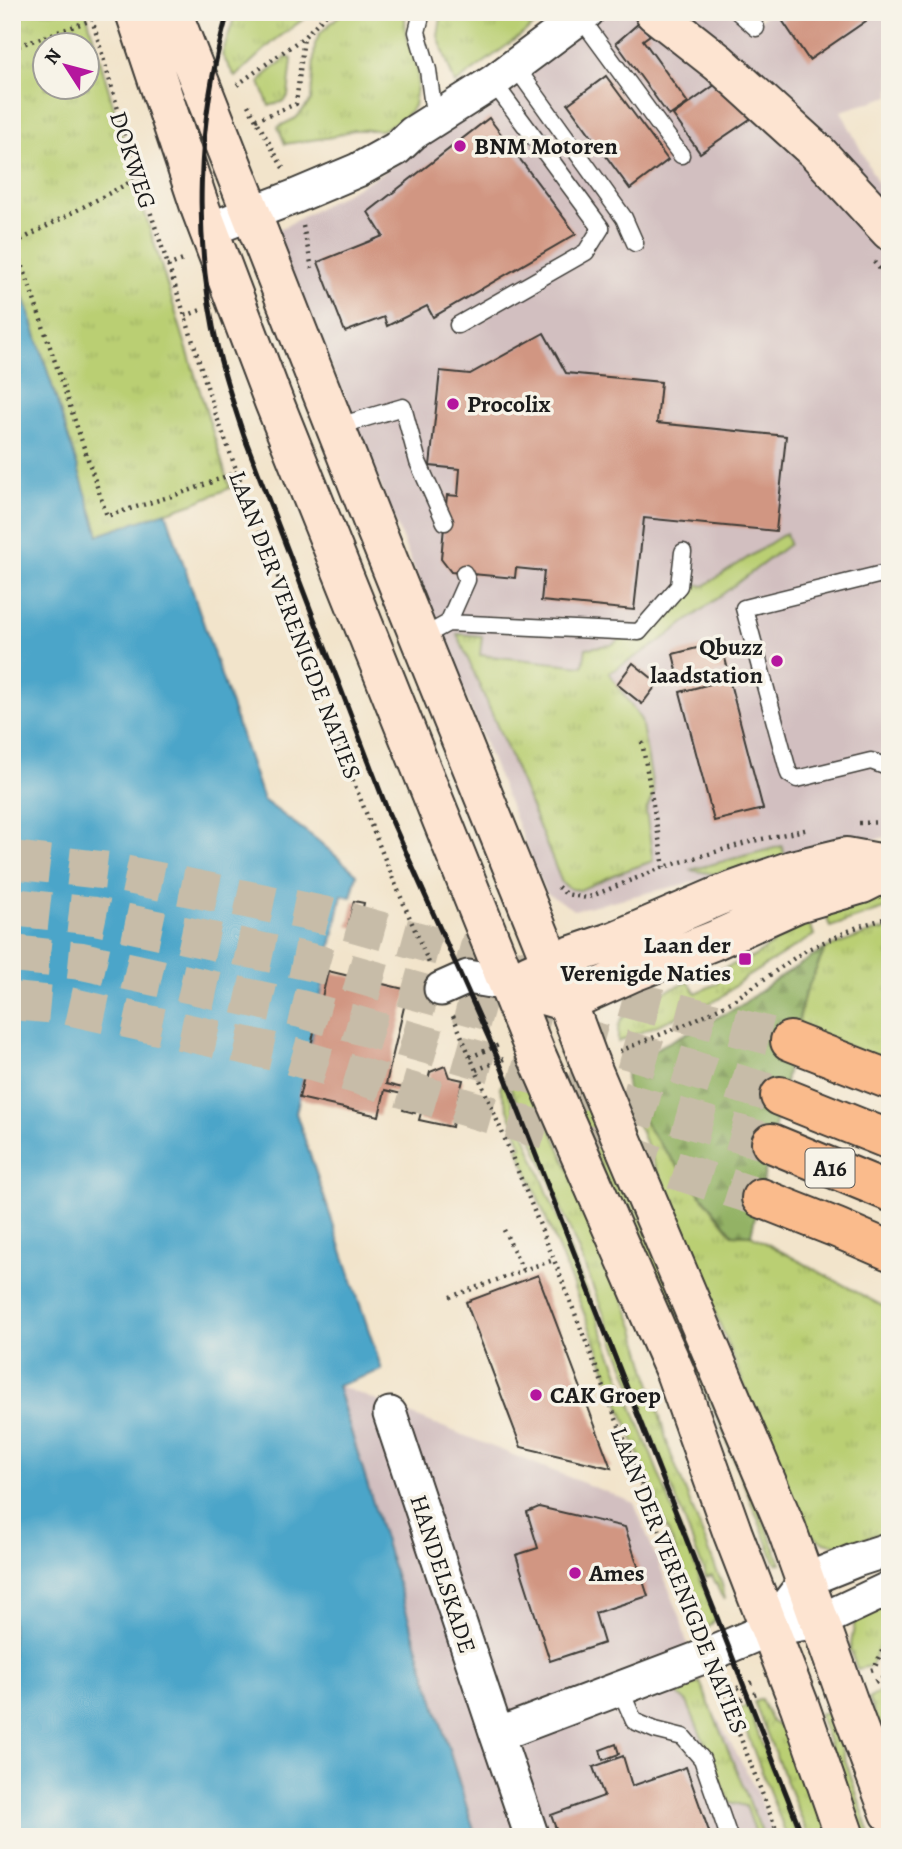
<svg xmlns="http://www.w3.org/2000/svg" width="902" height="1849" font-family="Alegreya,serif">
  <defs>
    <pattern id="grass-tufts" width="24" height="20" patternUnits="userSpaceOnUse" patternTransform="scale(1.75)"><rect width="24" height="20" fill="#bacf73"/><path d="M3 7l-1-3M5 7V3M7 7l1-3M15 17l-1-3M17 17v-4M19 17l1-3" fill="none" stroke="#9fb163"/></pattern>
    <pattern id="forest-firs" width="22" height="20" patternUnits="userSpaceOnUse" patternTransform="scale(1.75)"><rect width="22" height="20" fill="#93b265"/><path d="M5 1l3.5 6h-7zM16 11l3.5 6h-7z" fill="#7e9857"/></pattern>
  </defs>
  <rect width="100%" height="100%" fill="#f7f3e8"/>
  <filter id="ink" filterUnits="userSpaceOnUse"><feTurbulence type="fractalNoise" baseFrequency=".0143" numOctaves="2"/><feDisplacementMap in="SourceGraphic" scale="14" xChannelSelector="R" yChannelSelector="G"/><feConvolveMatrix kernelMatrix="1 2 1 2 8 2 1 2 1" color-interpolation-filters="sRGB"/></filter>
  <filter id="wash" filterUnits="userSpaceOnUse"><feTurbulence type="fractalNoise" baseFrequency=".00686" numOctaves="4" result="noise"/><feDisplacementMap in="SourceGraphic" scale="28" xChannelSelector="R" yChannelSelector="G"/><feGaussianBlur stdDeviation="1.57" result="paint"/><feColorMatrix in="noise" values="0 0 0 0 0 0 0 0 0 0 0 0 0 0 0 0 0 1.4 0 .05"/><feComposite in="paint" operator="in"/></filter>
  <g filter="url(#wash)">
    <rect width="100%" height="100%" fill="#f2e4cb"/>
    <path fill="#d2bfc0" d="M596 12H750L759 20 770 12H890V96L841 111 890 207V836L574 910 545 892 348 405 273 233 379 175Z
      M337 1385 634 1503 680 1616 696 1680 757 1791 774 1837H477Z"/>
    <path fill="url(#grass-tufts)" stroke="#6b7648" stroke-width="2" fill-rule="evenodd" d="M20 12H86L143 207 230 488 194 503 99 535 12 258V24L22 19ZM46 46H88V88H46Z
      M236 12H313L274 41 235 77 222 55Z
      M343 12H407L405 19 406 35 417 64 418 81 414 106 403 119 382 130H353L332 137 285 144 278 127 296 118 311 101 315 44 320 33Z
      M442 12H543L536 24 455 84 438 36Z
      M287 57 292 59 288 96 285 101 269 106 260 82 263 77Z
      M786 533 789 544 658 643 609 673 641 720 654 793 646 811 653 861 616 874 580 890 571 889 562 883 508 751 457 634 482 636 480 655 583 666 586 648 611 645 677 603 687 582 704 586Z
      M782 846 785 857 714 874 690 870Z
      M890 888V907L830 927 823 906Z
      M807 919 814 935 742 980 719 999 618 1042C618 1034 617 1026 621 1020 632 1001 670 990 689 982L696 993 718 983 714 972 755 956Z
      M890 929V1064L798 1026 804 996 825 949 872 932Z
      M526 1071 611 1267 635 1329 669 1449 722 1584 725 1600 721 1595 712 1575 706 1577C642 1410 577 1242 506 1077Z
      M587 1076 781 1564H776L715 1412 664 1316 565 1084Z
      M504 1082 716 1619 706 1630 586 1318 518 1148 522 1146 500 1088Z
      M627 1098 659 1143 732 1234 751 1235 890 1310V1531L840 1546 821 1541 809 1533 783 1484 721 1327Z
      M890 1595V1621L871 1666 857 1669 850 1650 855 1621Z
      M700 1682 764 1837H757L746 1806 729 1802 687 1702 674 1691Z
      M890 1683V1757L869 1699Z
      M761 1699 771 1721 779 1726 792 1724 830 1837H809L754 1702Z
      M747 1705 798 1837H787L738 1710Z
      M829 1711 871 1837H863L819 1715Z"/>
    <path fill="url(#forest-firs)" stroke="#586740" stroke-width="2" d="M825 949 804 996 751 1235 733 1234 659 1143 627 1098 626 1064 740 1006 775 980Z"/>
    <path fill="#4ba5c9" stroke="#346072" stroke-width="2" d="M12 258 99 535 166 512 263 800 316 839 357 874 351 897 342 895 296 1113 382 1370 337 1386 476 1837H12Z"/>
    <g id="blocks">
      <path fill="#d19682" d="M793 12H879L809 60 782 20Z
        M639 23 650 35 643 40 688 103 669 116 616 43Z
        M744 64 772 104 700 153 673 115Z
        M606 76 668 160 630 189 568 104Z
        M489 118 576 234 433 317 427 306 387 326 384 317 345 332 318 262 383 236 368 212Z
        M544 333 566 373 661 382 657 423 786 436 776 531 644 518 634 610 541 601 544 571 516 568 515 578 451 572 441 559 447 495 458 496 460 469 430 466 440 371 470 374Z
        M721 642 728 670 680 683 673 654Z
        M633 663 658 683 642 704 617 684Z
        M729 679 763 809 714 821 680 692Z
        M354 901 364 903 358 929 348 926Z
        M328 971 408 990 386 1084 407 1089 410 1074 424 1077 422 1082 427 1084 430 1072 445 1066 449 1077 463 1080 458 1099 466 1116 453 1121 452 1127 419 1120 422 1109 417 1108 415 1113 403 1110 406 1095 385 1090 379 1116 299 1098Z
        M538 1275 611 1468 521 1447 466 1302Z
        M539 1507 625 1527 648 1596 595 1613 604 1643 550 1661 516 1555 538 1548 527 1512Z
        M616 1744 619 1754 603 1760 600 1750Z
        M623 1756 632 1786 686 1767 711 1837H559L551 1815 604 1796 593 1767Z"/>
    </g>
  </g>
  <g filter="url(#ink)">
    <use href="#blocks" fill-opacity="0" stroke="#3c3a36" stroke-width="2"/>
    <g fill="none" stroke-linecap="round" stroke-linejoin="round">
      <path stroke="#c7bca8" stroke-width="38" stroke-dasharray="38 19" stroke-linecap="butt" d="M12 860 109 871 328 916 642 1003 790 1041
        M12 907 95 916 315 963 641 1054 780 1096
        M12 954 82 961 301 1009 771 1143
        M12 1001 68 1006 288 1055 637 1158 761 1198"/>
      <defs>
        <path id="lane" d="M422 12 417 32 428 70 435 121
          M738 12 756 28
          M580 17 681 155
          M515 66 624 218 635 243
          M458 325 586 252 601 228 493 82
          M335 427 403 407 418 462 445 522
          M890 572 744 608 789 774 797 779 871 761 890 768
          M448 623 467 580 464 573
          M419 639 448 623 639 632 679 586 683 552
          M620 1689 634 1721 655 1730 683 1737 702 1759 729 1837"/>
        <path id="street" d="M208 230 294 197 358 170 396 149 413 133 493 82 587 12
          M441 989 468 977 508 984
          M390 1414 497 1735 532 1837
          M769 1629 806 1580 856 1560 890 1549
          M497 1735 708 1655 769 1629 820 1621 890 1588"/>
        <path id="secondary" d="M135 12 201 210 274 402 536 1054 675 1372 733 1534 800 1707 845 1837
          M172 12 376 530 567 1002 590 1064 787 1530 851 1709 890 1813
          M654 12 719 63 817 152 890 231
          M529 974 567 957 614 941 719 896 792 870 846 857 890 865
          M543 995 567 1002 633 972 713 941 797 903 862 884 890 870"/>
        <path id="highway" d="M790 1041 890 1080
          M780 1096 890 1140
          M771 1143 890 1192
          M761 1198 837 1228 890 1251"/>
      </defs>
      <use href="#lane" stroke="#3c3a36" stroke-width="19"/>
      <use href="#street" stroke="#3c3a36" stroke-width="37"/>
      <use href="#secondary" stroke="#3c3a36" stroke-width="42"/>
      <use href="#highway" stroke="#3c3a36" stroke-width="42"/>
      <path stroke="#3c3a36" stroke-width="4.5" stroke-dasharray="2 5" stroke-linecap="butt" d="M90 12 130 151 185 316 215 412 247 499 281 584 317 692 386 862 429 963
        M12 48 92 20
        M237 85 304 37 328 12
        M248 105 283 168
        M256 120 296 104 304 37
        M12 226 15 243 107 516 191 490 237 472
        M303 226 312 268
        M15 243 138 178
        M874 262 890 281
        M167 266 186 259
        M185 316 204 309
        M642 742 664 867
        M859 823 890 822
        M558 887 566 894 587 898 664 867 753 841 809 829
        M453 1016 502 1132 554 1260 698 1628
        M620 1051 691 1022 731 1002 806 950 860 926 890 917
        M470 1057 499 1045
        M476 1070 504 1059
        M504 1230 523 1270
        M450 1297 535 1266 554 1260
        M871 1670 874 1669 890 1633
        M719 1682 779 1837
        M875 1682 886 1675 890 1665
        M724 1693 756 1681
        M728 1704 760 1692"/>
      <use href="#lane" stroke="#fff" stroke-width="16"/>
      <use href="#street" stroke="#fff" stroke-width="33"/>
      <use href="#secondary" stroke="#fde4d1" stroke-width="38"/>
      <use href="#highway" stroke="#fabb8c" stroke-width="38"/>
      <path stroke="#1c1c1c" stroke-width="5" d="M228 12C196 124 192 242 219 354 226 382 235 409 244 436L388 812 499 1061 803 1837"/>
    </g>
  </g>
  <g fill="#b5179e" stroke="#f7f3e8" stroke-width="2.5">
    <circle cx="460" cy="146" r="7"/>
    <circle cx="453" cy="404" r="7"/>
    <circle cx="777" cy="661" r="7"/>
    <rect x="738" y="952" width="14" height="14" rx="3.5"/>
    <circle cx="536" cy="1395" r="7"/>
    <circle cx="575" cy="1573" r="7"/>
  </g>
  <g text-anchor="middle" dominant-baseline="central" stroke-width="7" stroke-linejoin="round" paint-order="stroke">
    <rect fill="#f7f3e8" stroke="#5e5c59" stroke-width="2" x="805.5" y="1148.5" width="49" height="39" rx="5"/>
    <g font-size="23" font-weight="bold" fill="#1c1c1c">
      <text x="830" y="1168">A16</text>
    </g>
    <g font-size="24" font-weight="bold" fill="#1c1c1c" stroke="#f7f3e8" text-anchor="start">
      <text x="474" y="146">BNM Motoren</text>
      <text x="467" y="404">Procolix</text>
      <text x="763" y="647" text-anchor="end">Qbuzz<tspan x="763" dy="28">laadstation</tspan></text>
      <text x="731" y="945" text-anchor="end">Laan der<tspan x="731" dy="28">Verenigde Naties</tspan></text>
      <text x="550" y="1395">CAK Groep</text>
      <text x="589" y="1573">Ames</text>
    </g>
    <g font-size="24" fill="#1c1c1c" stroke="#f7f3e8">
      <text transform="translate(133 160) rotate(72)">DOKWEG</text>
      <text transform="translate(295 625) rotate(69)">LAAN DER VERENIGDE NATIES</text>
      <text transform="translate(443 1574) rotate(72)">HANDELSKADE</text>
      <text transform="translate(679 1580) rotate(68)">LAAN DER VERENIGDE NATIES</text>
    </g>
  </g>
  <rect width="902" height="1849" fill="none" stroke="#f7f3e8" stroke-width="42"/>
  <g transform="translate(66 66) rotate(306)"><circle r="33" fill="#f7f3e8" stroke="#9f9d96" stroke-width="2"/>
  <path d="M0-5L12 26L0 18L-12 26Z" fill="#b5179e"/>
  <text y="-10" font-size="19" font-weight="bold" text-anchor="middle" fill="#1c1c1c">N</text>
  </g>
</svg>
